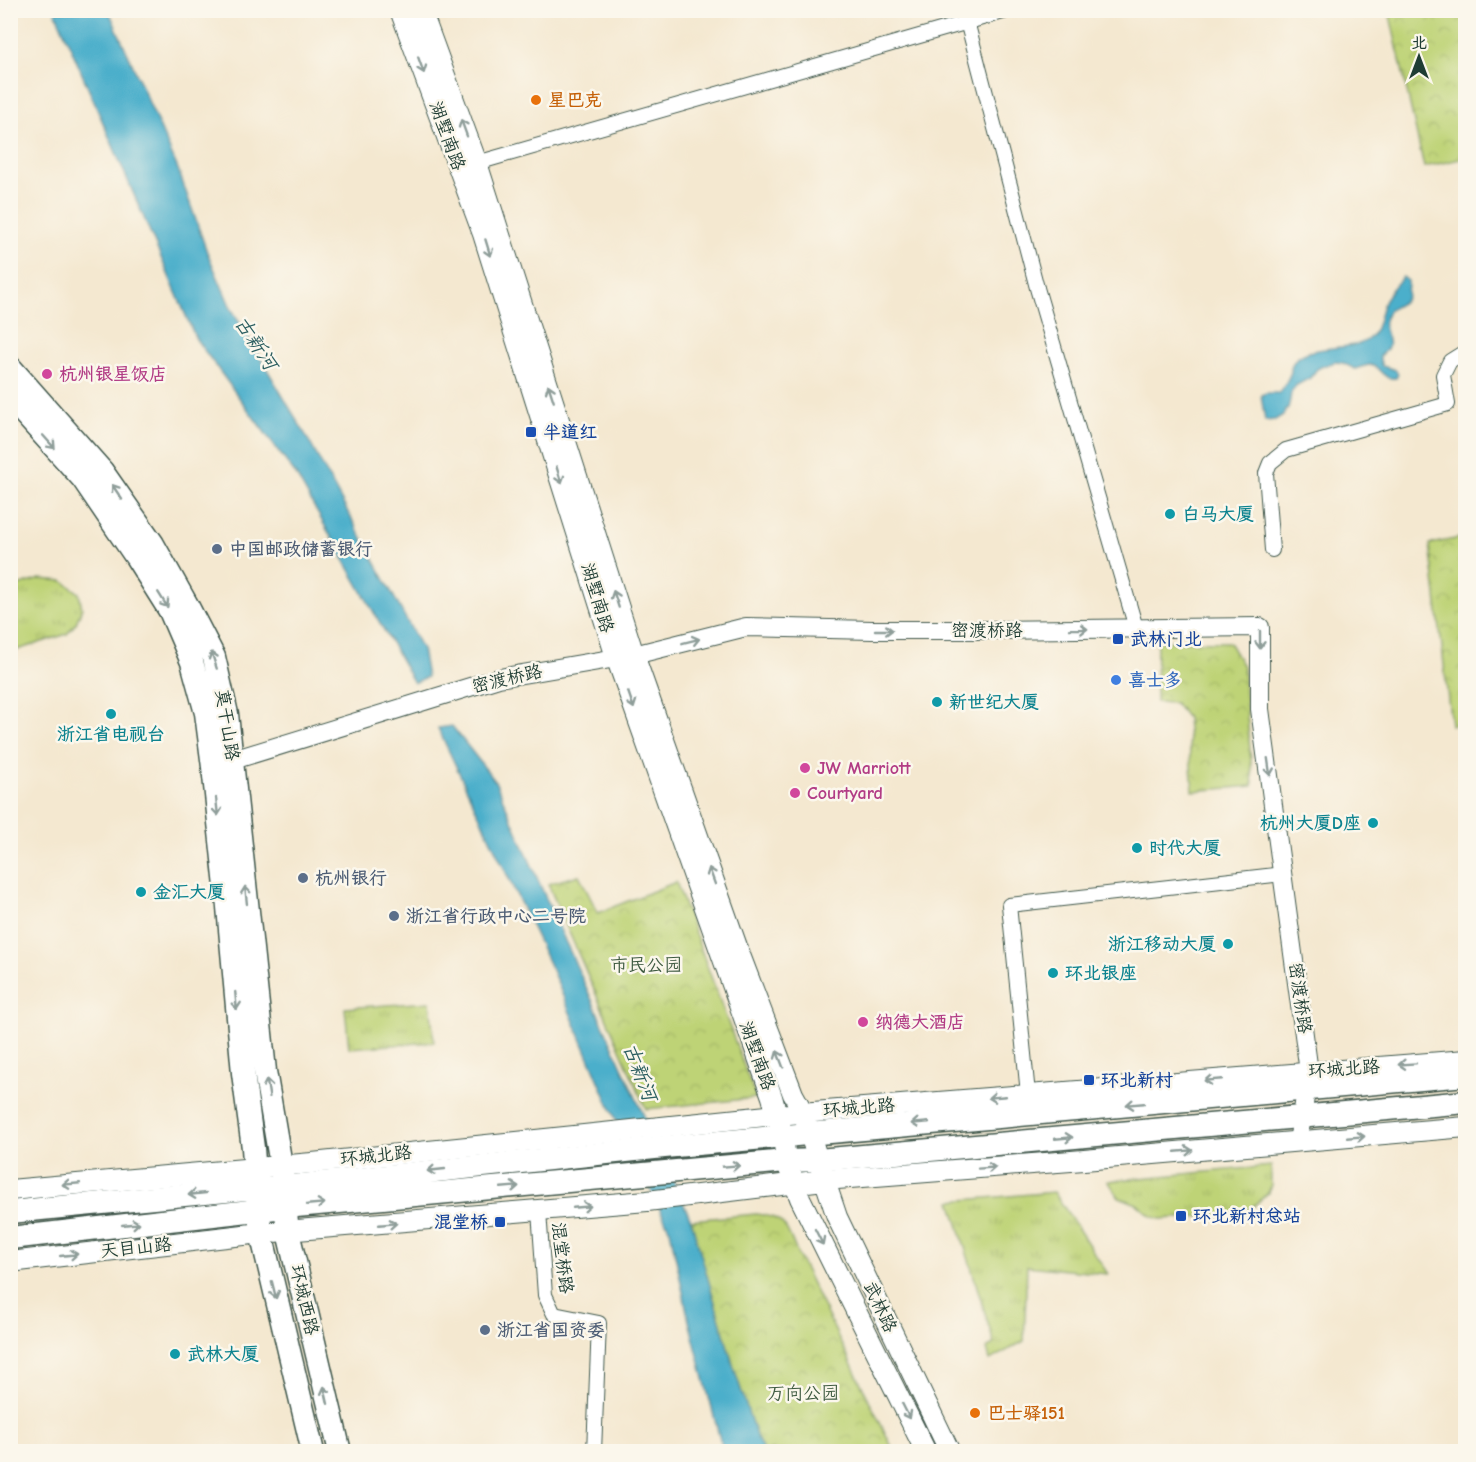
<svg xmlns="http://www.w3.org/2000/svg" width="1476" height="1462" font-family="'Comic Neue','LXGW WenKai TC',sans-serif">
  <defs>
    <pattern id="grass-tufts" width="24" height="20" patternUnits="userSpaceOnUse" patternTransform="scale(1.5)"><rect width="24" height="20" fill="#bed376"/><path d="M3 7l-1-3M5 7V3M7 7l1-3M15 17l-1-3M17 17v-4M19 17l1-3" fill="none" stroke="#a3b667"/></pattern>
    <pattern id="park-crowns" width="20" height="18" patternUnits="userSpaceOnUse" patternTransform="scale(1.5)"><rect width="20" height="18" fill="#bed376"/><path d="M2 6a3 3 0 1 1 6 0M12 15a3 3 0 1 1 6 0" fill="none" stroke="#a3b667"/></pattern>
  </defs>
  <rect width="100%" height="100%" fill="#fbf7ec"/>
  <filter id="ink" filterUnits="userSpaceOnUse"><feTurbulence type="fractalNoise" baseFrequency=".0167" numOctaves="2"/><feDisplacementMap in="SourceGraphic" scale="12" xChannelSelector="R" yChannelSelector="G"/><feConvolveMatrix kernelMatrix="1 2 1 2 8 2 1 2 1" color-interpolation-filters="sRGB"/></filter>
  <filter id="wash" filterUnits="userSpaceOnUse"><feTurbulence type="fractalNoise" baseFrequency=".008" numOctaves="4" result="noise"/><feDisplacementMap in="SourceGraphic" scale="24" xChannelSelector="R" yChannelSelector="G"/><feGaussianBlur stdDeviation="1.35" result="paint"/><feColorMatrix in="noise" values="0 0 0 0 0 0 0 0 0 0 0 0 0 0 0 0 0 1.4 0 .05"/><feComposite in="paint" operator="in"/></filter>
  <g filter="url(#wash)">
    <rect width="100%" height="100%" fill="#f4e8d0"/>
    <path fill="url(#grass-tufts)" stroke="#6e8855" stroke-width="1.5" d="M40 579 63 581 79 593 82 608 76 623 67 634 11 652V588Z
      M430 1002 434 1042 349 1048 345 1008Z
      M1271 1166V1185L1268 1193 1251 1208 1238 1214 1160 1219 1151 1216 1137 1204 1119 1197 1108 1181Z
      M1054 1192 1108 1274 1027 1266 1024 1341 990 1360 987 1349 994 1343 951 1201Z"/>
    <path fill="url(#park-crowns)" stroke="#6e8855" stroke-width="1.5" d="M1389 11H1465V158L1424 167Z
      M1465 537V723L1451 725 1430 544Z
      M1157 641 1229 642 1243 666 1253 786 1193 791 1187 718 1175 703 1156 702Z
      M579 875 598 913 676 882 756 1098 646 1109 548 884Z
      M756 1214C786 1217 787 1228 797 1253L894 1451H763L756 1436 733 1365 691 1220Z"/>
    <path fill="#4cafcb" stroke="#367680" stroke-width="1.5" d="M55 11H109L178 169 207 252 231 308 304 432 391 591 422 649 427 677 414 683 296 475 196 339Z
      M1403 277 1408 281C1407 306 1407 298 1388 311 1387 314 1385 317 1384 321 1383 337 1397 343 1380 356V360L1382 366 1396 370 1398 374 1396 378C1381 380 1382 367 1370 365 1365 365 1359 368 1355 369L1343 363 1335 362 1323 366 1317 369 1310 378 1295 386 1291 393 1290 400 1288 408 1283 415 1275 420 1265 421 1261 395 1266 393H1280C1284 386 1288 380 1291 372 1291 369 1291 366 1293 363 1304 343 1349 352 1367 340 1379 331 1379 314 1384 302 1388 292 1396 284 1403 277Z
      M452 726 495 781 545 896 691 1220 733 1365 756 1436 763 1451H723L689 1321 670 1230 610 1107 552 970 438 728Z"/>
  </g>
  <g filter="url(#ink)">
    <g fill="none" stroke-linecap="round" stroke-linejoin="round">
      <defs>
        <path id="minor" d="M964 10 1037 288 1136 628
          M477 163 1010 10
          M1272 550 1266 473 1270 463 1286 450 1448 404 1443 375 1450 361 1466 351
          M1028 1094 1009 905 1283 874
          M539 1211 545 1295 554 1314 599 1323 594 1452"/>
        <path id="tertiary" d="M220 764 499 678 634 655 746 627 872 630H994L1260 627V709L1309 1072 1298 1142"/>
        <path id="secondary" d="M400 10 483 234 616 657 772 1097 783 1136 786 1161 800 1198 926 1452
          M421 10 477 163 634 655 740 955 793 1094 803 1112 818 1160 837 1217 950 1452
          M10 1190 312 1163 776 1115 1466 1060
          M10 1262 261 1233 647 1201 824 1180 1084 1160 1466 1127"/>
        <path id="primary" d="M10 367 102 471 153 544 186 603 214 657 227 714 265 1071 281 1165 288 1232 340 1452
          M10 398 83 479 136 557 170 611 192 662 206 713 213 767 227 896 243 1073 253 1148 256 1188 261 1233 313 1452
          M10 1212 256 1188 283 1187 664 1147 1466 1075
          M10 1238 285 1207 786 1161 818 1160 1466 1102"/>
      </defs>
      <use href="#minor" stroke="#3f574b" stroke-width="16"/>
      <use href="#tertiary" stroke="#3f574b" stroke-width="20"/>
      <use href="#secondary" stroke="#3f574b" stroke-width="22"/>
      <use href="#primary" stroke="#3f574b" stroke-width="25"/>
      <use href="#minor" stroke="#fff" stroke-width="14"/>
      <use href="#tertiary" stroke="#fff" stroke-width="18"/>
      <use href="#secondary" stroke="#fff" stroke-width="20"/>
      <use href="#primary" stroke="#fff" stroke-width="22"/>
    </g>
    <defs><path id="oneway-shaft" d="M-6 0H5M1.5-3L5.5 0L1.5 3" fill="none" stroke-width="1.6" stroke-linecap="round" stroke-linejoin="round" transform="scale(1.5)"/></defs>
    <g stroke="#8f9e9a">
      <use href="#oneway-shaft" transform="translate(421 65) rotate(70)"/>
      <use href="#oneway-shaft" transform="translate(464 128) rotate(-110)"/>
      <use href="#oneway-shaft" transform="translate(488 248) rotate(73)"/>
      <use href="#oneway-shaft" transform="translate(551 393) rotate(-108)"/>
      <use href="#oneway-shaft" transform="translate(49 442) rotate(48)"/>
      <use href="#oneway-shaft" transform="translate(559 475) rotate(73)"/>
      <use href="#oneway-shaft" transform="translate(117 492) rotate(-124)"/>
      <use href="#oneway-shaft" transform="translate(616 599) rotate(-108)"/>
      <use href="#oneway-shaft" transform="translate(163 600) rotate(58)"/>
      <use href="#oneway-shaft" transform="translate(1079 629) rotate(-1)"/>
      <use href="#oneway-shaft" transform="translate(884 630)"/>
      <use href="#oneway-shaft" transform="translate(1260 640) rotate(90)"/>
      <use href="#oneway-shaft" transform="translate(691 641) rotate(-14)"/>
      <use href="#oneway-shaft" transform="translate(214 660) rotate(-108)"/>
      <use href="#oneway-shaft" transform="translate(631 700) rotate(71)"/>
      <use href="#oneway-shaft" transform="translate(1269 767) rotate(82)"/>
      <use href="#oneway-shaft" transform="translate(217 807) rotate(84)"/>
      <use href="#oneway-shaft" transform="translate(712 876) rotate(-110)"/>
      <use href="#oneway-shaft" transform="translate(246 895) rotate(-96)"/>
      <use href="#oneway-shaft" transform="translate(236 1001) rotate(85)"/>
      <use href="#oneway-shaft" transform="translate(780 1059) rotate(-111)"/>
      <use href="#oneway-shaft" transform="translate(1407 1064) rotate(176)"/>
      <use href="#oneway-shaft" transform="translate(1213 1080) rotate(175)"/>
      <use href="#oneway-shaft" transform="translate(268 1088) rotate(-99)"/>
      <use href="#oneway-shaft" transform="translate(997 1097) rotate(175)"/>
      <use href="#oneway-shaft" transform="translate(1135 1104) rotate(175)"/>
      <use href="#oneway-shaft" transform="translate(920 1123) rotate(175)"/>
      <use href="#oneway-shaft" transform="translate(1356 1137) rotate(-5)"/>
      <use href="#oneway-shaft" transform="translate(1064 1138) rotate(-5)"/>
      <use href="#oneway-shaft" transform="translate(1184 1151) rotate(-5)"/>
      <use href="#oneway-shaft" transform="translate(731 1166) rotate(-5)"/>
      <use href="#oneway-shaft" transform="translate(987 1168) rotate(-4)"/>
      <use href="#oneway-shaft" transform="translate(436 1170) rotate(174)"/>
      <use href="#oneway-shaft" transform="translate(71 1184) rotate(175)"/>
      <use href="#oneway-shaft" transform="translate(510 1187) rotate(-5)"/>
      <use href="#oneway-shaft" transform="translate(197 1194) rotate(174)"/>
      <use href="#oneway-shaft" transform="translate(316 1204) rotate(-5)"/>
      <use href="#oneway-shaft" transform="translate(582 1207) rotate(-5)"/>
      <use href="#oneway-shaft" transform="translate(131 1224) rotate(-6)"/>
      <use href="#oneway-shaft" transform="translate(388 1224) rotate(-5)"/>
      <use href="#oneway-shaft" transform="translate(819 1237) rotate(63)"/>
      <use href="#oneway-shaft" transform="translate(69 1255) rotate(-6)"/>
      <use href="#oneway-shaft" transform="translate(274 1290) rotate(76)"/>
      <use href="#oneway-shaft" transform="translate(326 1395) rotate(-103)"/>
      <use href="#oneway-shaft" transform="translate(906 1411) rotate(63)"/>
    </g>
  </g>
  <g fill="#e8710a" stroke="#fbf7ec" stroke-width="2">
    <circle cx="536" cy="100" r="6"/>
    <circle cx="975" cy="1413" r="6"/>
  </g>
  <g fill="#d1479c" stroke="#fbf7ec" stroke-width="2">
    <circle cx="47" cy="374" r="6"/>
    <circle cx="805" cy="768" r="6"/>
    <circle cx="795" cy="793" r="6"/>
    <circle cx="863" cy="1022" r="6"/>
  </g>
  <g fill="#1a4fb4" stroke="#fbf7ec" stroke-width="2">
    <rect x="525" y="426" width="12" height="12" rx="3"/>
    <rect x="1112" y="633" width="12" height="12" rx="3"/>
    <rect x="1083" y="1074" width="12" height="12" rx="3"/>
    <rect x="1175" y="1210" width="12" height="12" rx="3"/>
    <rect x="494" y="1216" width="12" height="12" rx="3"/>
  </g>
  <g fill="#0f9aa8" stroke="#fbf7ec" stroke-width="2">
    <circle cx="1170" cy="514" r="6"/>
    <circle cx="937" cy="702" r="6"/>
    <circle cx="111" cy="714" r="6"/>
    <circle cx="1373" cy="823" r="6"/>
    <circle cx="1137" cy="848" r="6"/>
    <circle cx="141" cy="892" r="6"/>
    <circle cx="1228" cy="944" r="6"/>
    <circle cx="1053" cy="973" r="6"/>
    <circle cx="175" cy="1354" r="6"/>
  </g>
  <g fill="#5c6f8a" stroke="#fbf7ec" stroke-width="2">
    <circle cx="217" cy="549" r="6"/>
    <circle cx="303" cy="878" r="6"/>
    <circle cx="394" cy="916" r="6"/>
    <circle cx="485" cy="1330" r="6"/>
  </g>
  <circle fill="#3f7fe0" stroke="#fbf7ec" stroke-width="2" cx="1116" cy="680" r="6"/>
  <g text-anchor="middle" dominant-baseline="central" stroke-width="5" stroke-linejoin="round" paint-order="stroke">
    <g font-size="18" font-weight="bold" fill="#c56008" stroke="#fbf7ec" text-anchor="start">
      <text x="548" y="100">星巴克</text>
      <text x="987" y="1413">巴士驿151</text>
    </g>
    <g font-size="18" fill="#1f3d34" stroke="#fbf7ec">
      <text transform="translate(447 136) rotate(70)">湖墅南路</text>
      <text transform="translate(597 598) rotate(73)">湖墅南路</text>
      <text x="987" y="630">密渡桥路</text>
      <text transform="translate(507 679) rotate(-13)">密渡桥路</text>
      <text transform="translate(227 725) rotate(81)">莫干山路</text>
      <text transform="translate(1300 998) rotate(82)">密渡桥路</text>
      <text transform="translate(757 1056) rotate(70)">湖墅南路</text>
      <text transform="translate(1344 1069) rotate(-4)">环城北路</text>
      <text transform="translate(859 1108) rotate(-5)">环城北路</text>
      <text transform="translate(376 1156) rotate(-6)">环城北路</text>
      <text transform="translate(136 1248) rotate(-6)">天目山路</text>
      <text transform="translate(562 1258) rotate(83)">混堂桥路</text>
      <text transform="translate(304 1300) rotate(77)">环城西路</text>
      <text transform="translate(880 1307) rotate(65)">武林路</text>
    </g>
    <g font-size="18" font-weight="bold" fill="#b23c85" stroke="#fbf7ec" text-anchor="start">
      <text x="59" y="374">杭州银星饭店</text>
      <text x="817" y="768">JW Marriott</text>
      <text x="807" y="793">Courtyard</text>
      <text x="875" y="1022">纳德大酒店</text>
    </g>
    <g font-size="18" font-weight="bold" fill="#164399" stroke="#fbf7ec" text-anchor="start">
      <text x="543" y="432">半道红</text>
      <text x="1130" y="639">武林门北</text>
      <text x="1101" y="1080">环北新村</text>
      <text x="1193" y="1216">环北新村总站</text>
      <text x="488" y="1222" text-anchor="end">混堂桥</text>
    </g>
    <g font-size="18" font-weight="bold" fill="#0d838f" stroke="#fbf7ec" text-anchor="start">
      <text x="1182" y="514">白马大厦</text>
      <text x="949" y="702">新世纪大厦</text>
      <text x="111" y="734" text-anchor="middle">浙江省电视台</text>
      <text x="1361" y="823" text-anchor="end">杭州大厦D座</text>
      <text x="1149" y="848">时代大厦</text>
      <text x="153" y="892">金汇大厦</text>
      <text x="1216" y="944" text-anchor="end">浙江移动大厦</text>
      <text x="1065" y="973">环北银座</text>
      <text x="187" y="1354">武林大厦</text>
    </g>
    <g font-size="18" font-weight="bold" fill="#4e5e75" stroke="#fbf7ec" text-anchor="start">
      <text x="229" y="549">中国邮政储蓄银行</text>
      <text x="315" y="878">杭州银行</text>
      <text x="406" y="916">浙江省行政中心二号院</text>
      <text x="497" y="1330">浙江省国资委</text>
    </g>
    <g font-size="18" font-weight="bold" fill="#366cbe" stroke="#fbf7ec" text-anchor="start">
      <text x="1128" y="680">喜士多</text>
    </g>
    <g font-size="18" fill="#3f5b41" stroke="#fbf7ec">
      <text x="646" y="965">市民公园</text>
      <text x="803" y="1393">万向公园</text>
    </g>
    <g font-size="20" font-style="italic" fill="#2c5f61" stroke="#fbf7ec">
      <text transform="translate(256 343) rotate(57)">古新河</text>
      <text transform="translate(640 1072) rotate(69)">古新河</text>
    </g>
  </g>
  <rect width="1476" height="1462" fill="none" stroke="#fbf7ec" stroke-width="36"/>
  <g transform="translate(1419 57)" stroke="#fbf7ec" stroke-width="4.5" paint-order="stroke">
  <path d="M0-4.5L10 22L0 15L-10 22Z" fill="#1f3d34"/>
  <text y="-9" font-size="16" font-weight="bold" text-anchor="middle" fill="#1f3d34">北</text>
  </g>
</svg>
